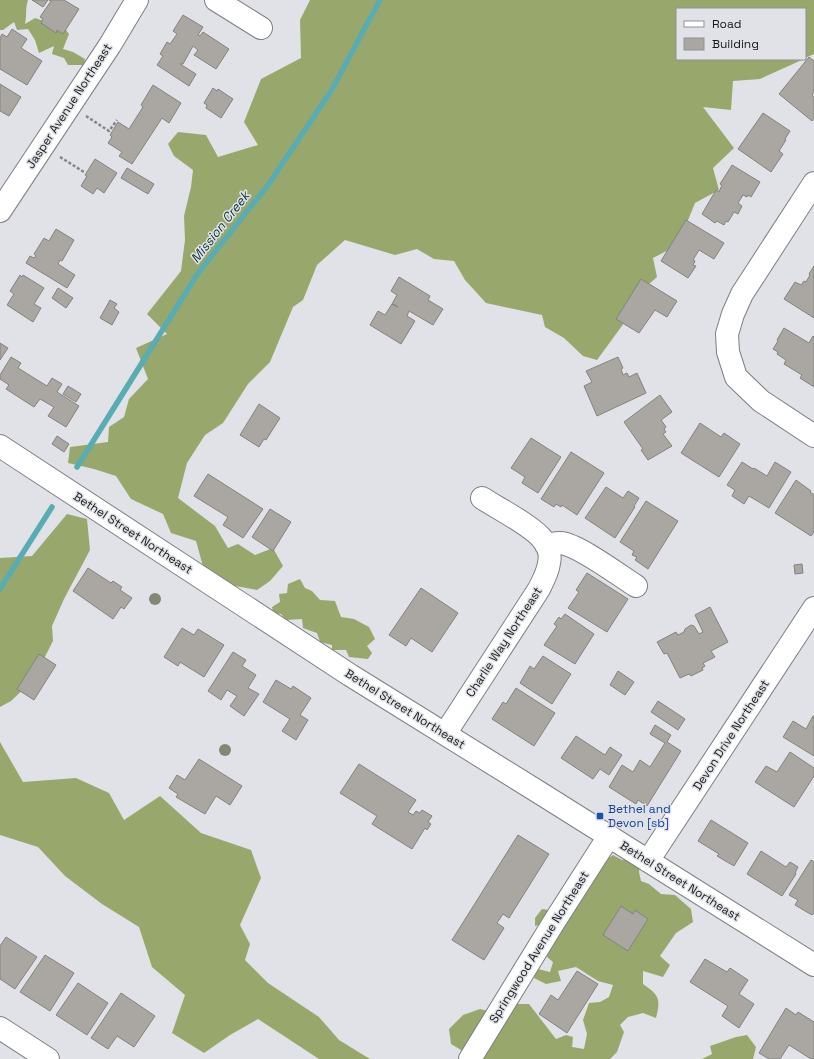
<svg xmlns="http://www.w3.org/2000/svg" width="814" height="1059" font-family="'Space Grotesk',sans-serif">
  <rect width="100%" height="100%" fill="#e0e2e7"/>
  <path fill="#98a86d" d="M0 0H28C25 9 27 16 25 24L35 18 44 21 60 22 69 34 63 49 73 52 85 59 84 65H68L64 58 52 54 54 46 39 53 35 40 28 29 17 30 14 22 3 30H0Z
    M310 0H814V54L805 58V9H677V59H804L760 79 733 81 731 110 703 107 734 148 713 168 719 190 695 203 678 245 653 258 657 277 639 293 627 319 597 360 583 356 564 338 545 327 542 315 486 303 465 280 454 261 434 259 417 249 395 255 345 240 317 265 303 300 293 307 270 362 248 384 223 423 205 435 187 463 178 498 215 526 228 548 238 544 255 555 273 548 283 566 270 581 257 590 230 585 204 570 196 541 171 533 163 514 131 499 116 476 94 469 68 463 70 447 108 442 109 427 124 417 129 399 148 379 136 348 167 334 147 314 181 271 185 240 184 216 191 187 193 170 174 156 168 144 178 132 206 135 218 157 258 145 244 122 261 79 301 58 300 20Z
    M67 514 87 519 90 550 64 599 52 626 53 641 33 680 11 701 0 707V558L32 556Z
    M300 579 305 588 312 591 320 600 335 601 341 617 354 619 369 627 375 639 367 646 372 653 368 659 349 657 346 650H332V645L320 642 317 633 303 628 302 619 286 620 281 614 273 613 272 607 280 602 279 594 287 593 288 584Z
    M0 742 23 782 76 778 109 793 124 820 160 796 201 833 251 850 261 878 240 925 250 944 245 960 268 983 319 1017 339 1040 370 1059H319L258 1019 230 1035 204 1053 172 1033 185 995 152 967 139 927 102 904 65 876 38 847 0 835Z
    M613 855 622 860 630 859 640 864 639 872 641 881 649 884 661 894 675 895 691 909 693 922 676 933 660 956 670 965 663 977 643 971V984C659 995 661 999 656 1018L643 1013 628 1017 620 1025 624 1032 617 1052 610 1059H473L478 1055 461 1050 451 1044 449 1029 463 1015 480 1009 492 1012 510 1004H529L556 1039 566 1035 573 1037 572 1047 584 1049 587 1034 583 1020 589 1003 600 1002 609 997 613 985 598 981 576 967 558 971 561 981 546 984 534 978 538 969 550 972 553 962 547 957 550 948 544 924 535 926V918L542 909 549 910 595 867Z
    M747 1035 756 1047 753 1059H702L712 1054 710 1046 736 1037Z"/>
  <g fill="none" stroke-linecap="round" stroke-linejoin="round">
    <path stroke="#58acb2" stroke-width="5.5" d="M77 467 198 273 268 185 331 91 380 0
      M0 589 52 507"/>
  </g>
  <path fill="#aaa7a3" stroke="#85827e" d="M32 0H48L43 7Z
    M49 0H64L79 9 63 34 57 30 56 33 41 23 43 19 40 17 51 1Z
    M183 15 203 27 198 35 200 36 203 32 229 49 216 69 194 55 198 50 193 46 183 64H180L196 74 189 86 157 65 163 56 160 54 167 42 170 44 177 34 173 31Z
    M12 29 27 39 21 48 42 61 27 85 0 69V38L2 34 7 37Z
    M809 57 814 61V91L812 95 814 97V118L812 121 779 94Z
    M0 84 21 97 9 116 0 111Z
    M153 85 181 103 169 123 162 118 132 164 119 156 122 152 108 143 112 137 110 135 118 122 129 129 143 107 141 105Z
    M213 88 217 91 218 89 233 99 221 118 206 108 207 105 204 103Z
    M763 113 790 131 785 139 786 140 779 151 783 154 771 172 738 149Z
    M95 159 117 173 104 193 97 188 93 194 81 186 87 176 85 175Z
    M732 165 760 182 751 197 748 195 747 197 743 195 738 203 742 206 738 214 734 212 728 222 726 221 724 225 717 221 715 223 702 214 716 190 719 192 722 185 720 184Z
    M127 168 154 184 148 194 121 178Z
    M686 220 724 243 714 259 699 250 693 260 695 261 693 265 696 266 688 278 661 261Z
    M56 229 74 240 62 261 60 260 58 264 75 275 67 288 26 263 30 256 34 258 36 256 34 254 44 238 49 241Z
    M814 266V318L784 299 795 282 801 285 804 281 806 282 810 275 809 274Z
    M20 275 22 277 23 275 44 288 34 304 41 308 33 322 7 305 14 294 10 291Z
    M399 277 430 296 428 300 443 309 433 325 409 311 407 316 415 321 401 344 370 325 378 311 385 315 392 304 398 307 392 304 397 295 391 291Z
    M641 279 677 301 667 317 655 310 639 333 616 319Z
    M58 288 73 298 66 308 52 298Z
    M110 300 117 304 114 308 119 312 112 325 100 318Z
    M784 328 809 343 813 336 814 337V387L800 378 802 375 784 364 786 360 777 354 778 352 773 349 778 341 777 340Z
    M0 343 8 348 0 360Z
    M11 357 21 363 18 368 47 386 52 378 62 384 57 392 79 406 66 427 48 416 54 407 40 399 34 407 6 389 9 385 0 379V375Z
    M618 357 623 368 621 369 623 375 627 373 629 377 637 373 646 393 597 416 584 386 592 382 586 371Z
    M68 386 81 394 76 402 63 394Z
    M660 395 672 412 661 420 666 427 664 429 666 432 663 434 672 446 648 460 641 450 643 449 624 422Z
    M259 404 280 418 266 440 264 439 259 447 240 435Z
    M700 423 721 437 724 433 740 444 719 477 681 453Z
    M57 436 69 444 64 452 52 444Z
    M531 438 561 457 538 493 522 483 525 477 511 468Z
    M571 452 604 473 577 515 562 505 561 507 556 504 554 507 541 499Z
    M742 462 753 469 754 468 767 476 775 462 791 472 769 508 749 496 744 504 732 496 735 490 727 485Z
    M208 474 263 509 243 538 223 525 228 517 194 496Z
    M796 480 811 491 810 492 814 495V532L811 536 775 513Z
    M606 487 623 498 628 491 639 498 634 506 635 507 615 538 585 518Z
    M646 501 678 521 648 569 635 560 637 557 632 555 634 551 620 542Z
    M270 509 291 522 273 551 252 537Z
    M802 564 803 573 795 574 794 565Z
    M88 568 111 583 113 581 122 587 120 590 132 598 124 609 121 607 113 619 73 591Z
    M587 573 628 599 607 632 568 608 579 592 576 590Z
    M421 588 458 613 432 652 411 638 406 646 389 635Z
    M710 607 728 642 711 651 715 657 703 663 705 666 702 668 703 670 691 676 689 674 680 678 667 653 664 654 657 642 676 632 678 635 684 632 685 629 691 625 694 626 699 634 703 632 695 615Z
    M565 614 594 634 575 664 544 645 557 626 554 624 559 617 561 619Z
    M182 628 194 635 198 629 224 645 204 677 180 662 178 666 164 657Z
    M233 652 246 660 242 666 256 675 248 688 259 694 244 716 230 706 237 696 227 690 221 700 208 691Z
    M39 654 56 665 34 700 17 689Z
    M543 656 571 674 552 704 520 683 530 666 534 669Z
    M618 671 634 682 625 695 610 685Z
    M276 680 291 689 293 686 311 698 300 715 308 720 296 740 282 731 290 719 263 702Z
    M516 688 555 713 534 746 492 719 503 702 506 704Z
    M658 701 685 719 678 730 651 712Z
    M813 716H814V756L783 737 793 721 806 729Z
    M655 725 671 735 667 742 681 751 647 806 638 800 636 804 609 787 622 765 633 772 640 760 650 767 665 743 650 734Z
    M576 736 605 755 610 747 622 755 609 775 600 769 593 779 561 758Z
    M790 752 814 768V776L794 807 755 782 766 766 777 772Z
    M199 759 242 786 230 805 216 796 205 814 176 797 178 794 169 788 177 775 185 780Z
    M359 764 416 800 408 812 413 815 416 811 420 813 422 810 432 816 428 822 431 824 427 830 425 828 412 849 372 824 377 816 340 793Z
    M711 820 748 843 734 866 717 856 719 854 698 841Z
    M518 835 549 854 509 918 503 914 497 923 504 928 484 960 452 940Z
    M761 851 786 867 790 862 798 867 795 873 796 874 782 896 747 874Z
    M811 860 814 862V913L812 915 795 905 798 900 789 895Z
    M621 906 633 914 635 910 648 919 628 951 603 935Z
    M6 937 37 957 15 989 0 979V946Z
    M45 955 74 973 50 1011 20 992Z
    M705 959 727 972 730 968 748 980 739 994 754 1004 739 1028 722 1016 728 1006 690 982Z
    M577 971 598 984 567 1033 539 1014 551 995 558 1000Z
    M78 983 108 1003 87 1035 56 1015Z
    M121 993 155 1016 134 1047 117 1036 108 1049 91 1038Z
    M786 1008 796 1015 798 1012 814 1022V1059H811L789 1045 780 1059H769L759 1053Z"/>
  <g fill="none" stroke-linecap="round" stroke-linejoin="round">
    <defs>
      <path id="minor" d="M216 0 261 28
        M814 183 742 294 733 314 727 334 728 352 736 377 761 401 814 436
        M0 211 110 45 137 0
        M0 446 350 675 540 793 814 965
        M546 545C550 545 557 542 561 543 579 545 620 576 636 586
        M445 734 539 589C543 581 548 572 549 563 551 555 548 546 543 540 533 526 497 508 482 498
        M648 861 814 608
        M0 1028 48 1059
        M470 1059 554 922 609 836"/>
    </defs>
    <use href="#minor" stroke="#7d7f84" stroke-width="24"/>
    <path stroke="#838588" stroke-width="2.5" stroke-dasharray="3 2" stroke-linecap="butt" d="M86 116 109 131 117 120
      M60 157 84 172"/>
    <use href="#minor" stroke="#fff" stroke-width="22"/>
  </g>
  <g fill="#828972">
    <circle cx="155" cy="599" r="6"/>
    <circle cx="225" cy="750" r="6"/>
  </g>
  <rect fill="#1a4fb4" stroke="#e0e2e7" stroke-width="1.5" x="596" y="812" width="8" height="8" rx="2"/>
  <g text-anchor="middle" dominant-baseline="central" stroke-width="3" stroke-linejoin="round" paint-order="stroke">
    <g font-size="12" fill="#171819" stroke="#e0e2e7">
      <text transform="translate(69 106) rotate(-57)">Jasper Avenue Northeast</text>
      <text transform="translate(133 533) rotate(33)">Bethel Street Northeast</text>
      <text transform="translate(504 642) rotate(-57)">Charlie Way Northeast</text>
      <text transform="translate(405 709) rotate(32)">Bethel Street Northeast</text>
      <text transform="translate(731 735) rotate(-57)">Devon Drive Northeast</text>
      <text transform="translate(680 881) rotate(32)">Bethel Street Northeast</text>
      <text transform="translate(539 947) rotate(-58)">Springwood Avenue Northeast</text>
    </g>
    <g font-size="12" fill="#164399" stroke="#e0e2e7" text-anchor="start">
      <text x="608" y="809">Bethel and<tspan x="608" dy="14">Devon [sb]</tspan></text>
    </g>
    <g font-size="13" font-style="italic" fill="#0d3739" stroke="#e0e2e7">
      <text transform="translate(220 227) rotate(-52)">Mission Creek</text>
    </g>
  </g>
  <rect x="676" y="8" width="130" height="52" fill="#e0e2e7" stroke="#909195"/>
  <rect x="684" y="21" width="20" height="6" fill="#ffffff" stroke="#909195"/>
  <text x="712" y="28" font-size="12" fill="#171819">Road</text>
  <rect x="684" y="38" width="20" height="12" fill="#aaa7a3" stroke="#909195"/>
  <text x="712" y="48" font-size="12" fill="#171819">Building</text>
</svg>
